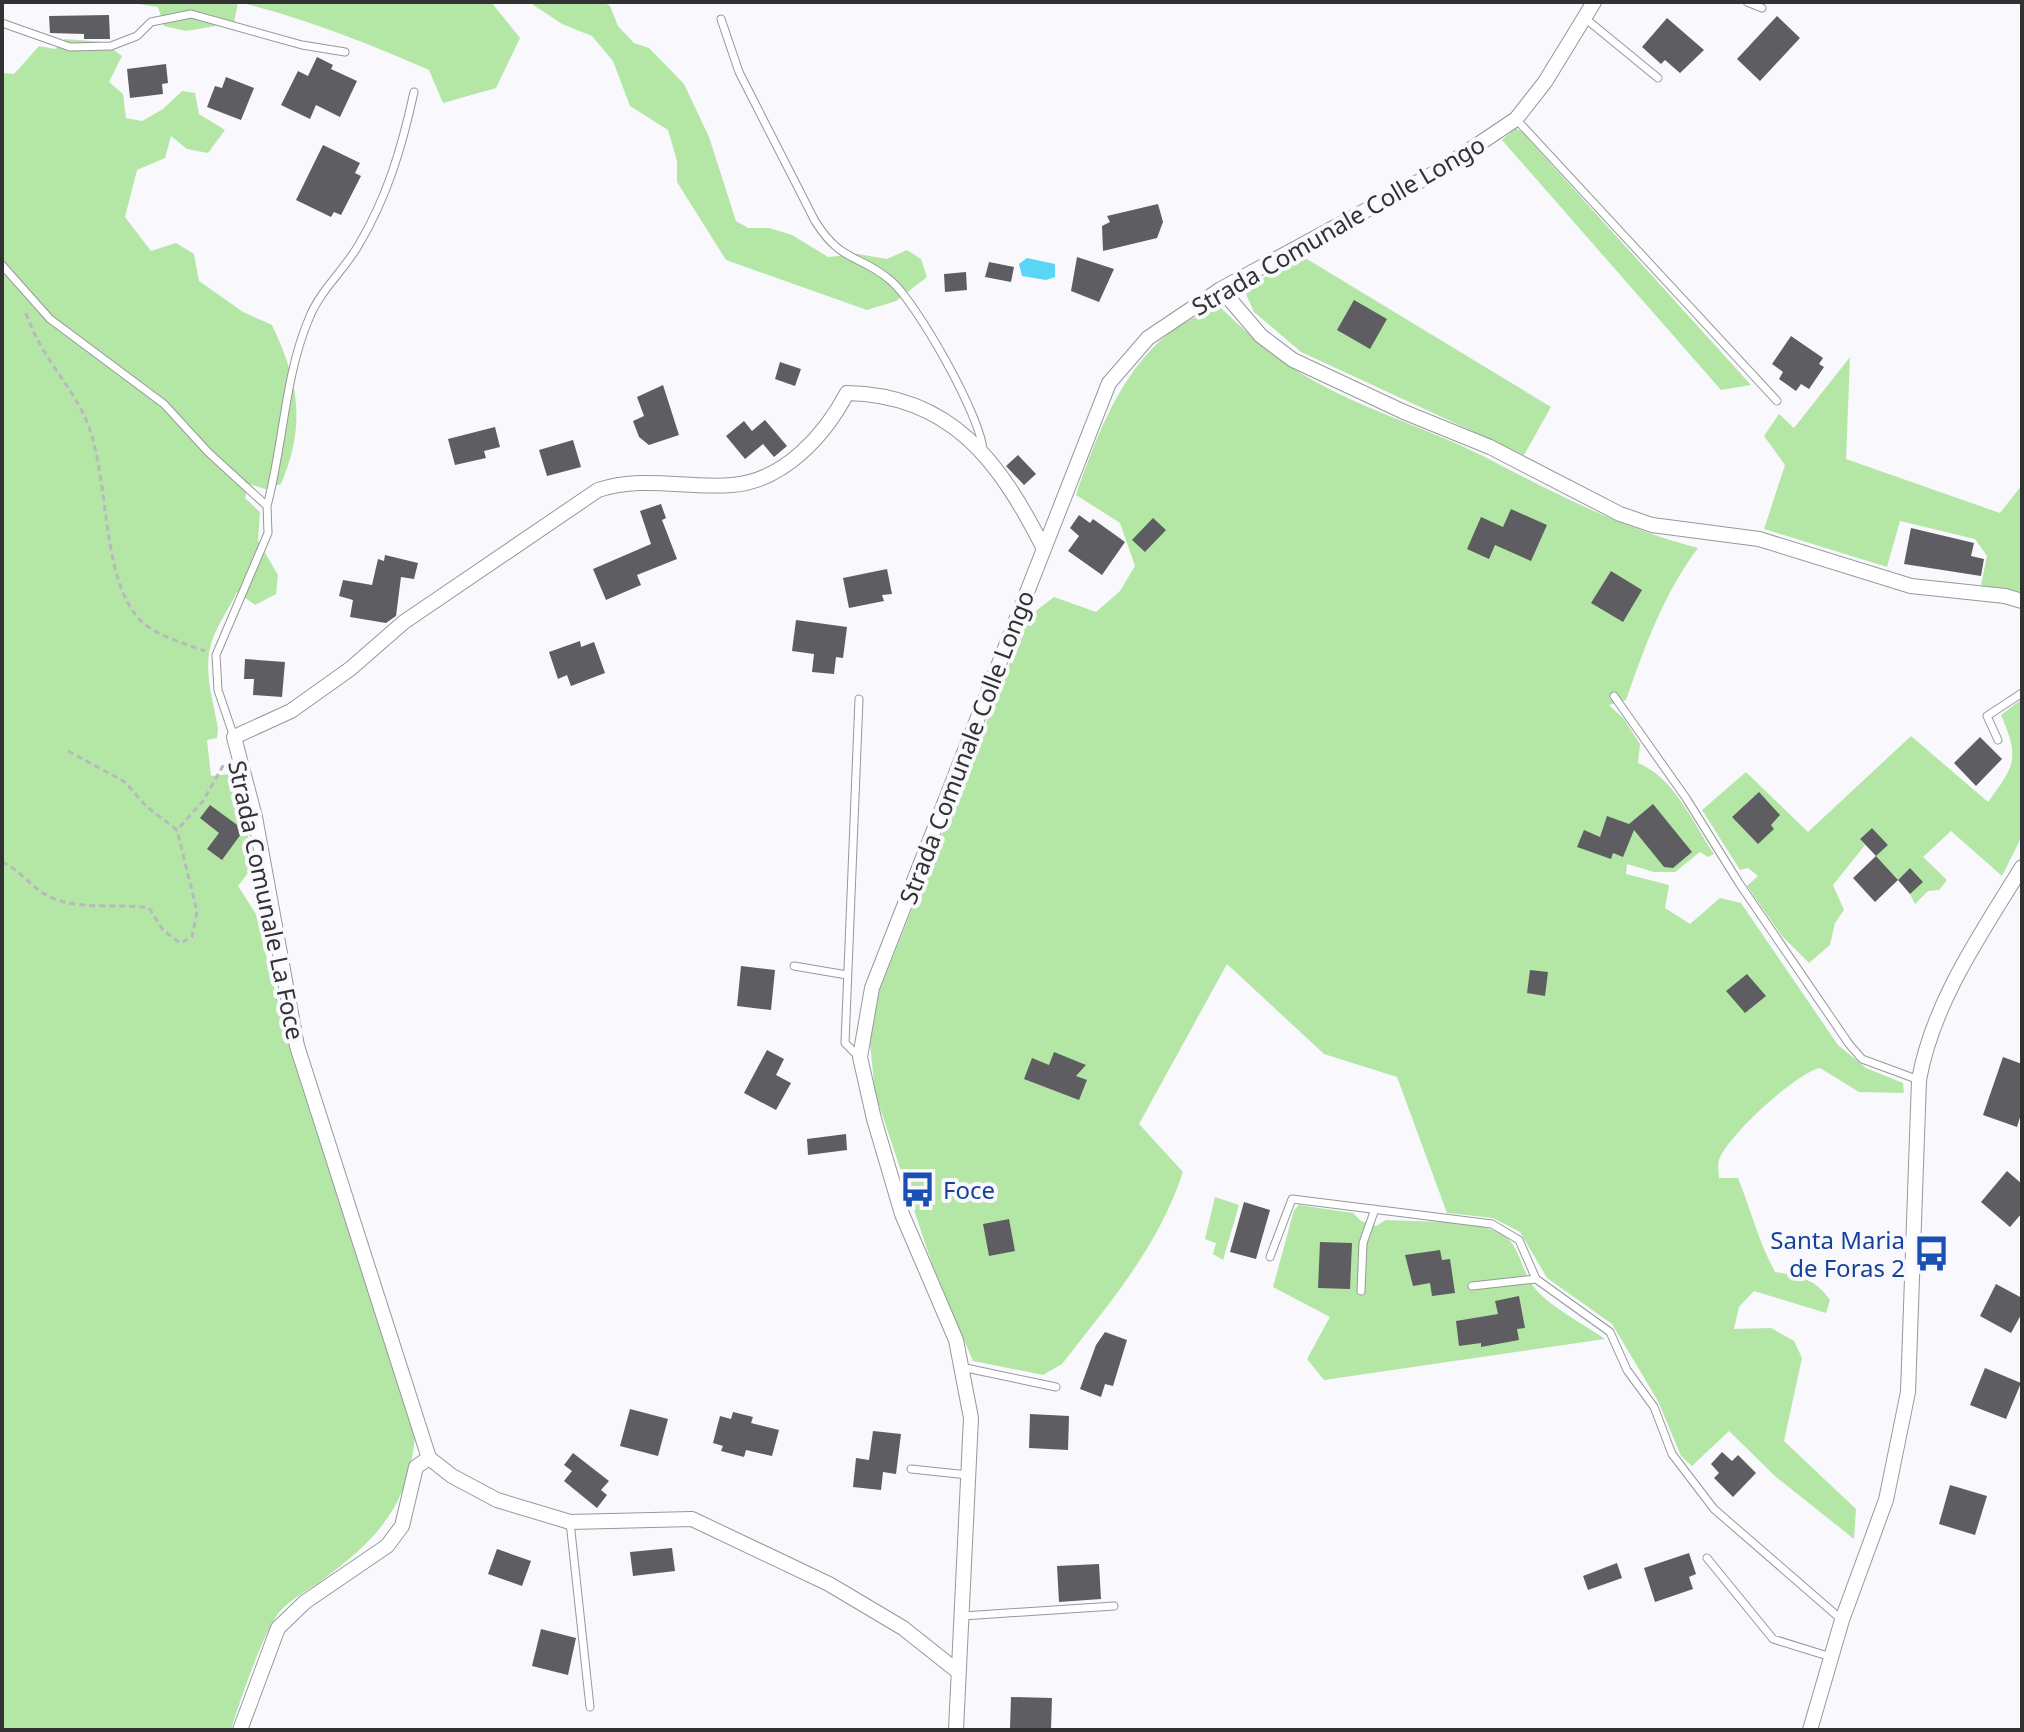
<svg xmlns="http://www.w3.org/2000/svg" width="2024" height="1732" font-family="'Noto Sans',sans-serif">
  <rect width="100%" height="100%" fill="#f8f8fd"/>
  <path fill="#b4e7a6" d="M125 2H491L520 38 496 88 443 103 429 70C367 43 304 18 238 2L234 23 186 31 164 26 158 7Z
    M529 2H603L610 6 618 26 634 43 649 48 684 84 709 137 736 221 748 228H769L792 235 828 257 858 254 887 259 907 250 921 259 927 277 896 301 867 310 726 260 677 182V161L668 130 630 106 613 61 592 36 562 24Z
    M65 39 103 42 122 56 109 82 123 94 126 118 142 121 163 109 182 91 195 93 199 114 225 130 208 153 187 149 171 136 165 158 137 170 125 217 151 251 176 243 194 254 199 281 243 312 272 325C299 381 306 426 281 484L265 489 249 484 245 498 260 512 258 541 278 575 276 594 255 605 237 592C229 609 214 629 210 648 204 675 214 703 218 729L217 738 207 740 211 776 230 774 256 863 238 886 256 914 289 1046 415 1437C408 1508 376 1540 321 1581 308 1590 292 1599 281 1610 265 1627 238 1706 231 1730H2V73L14 74 39 46 55 49Z
    M1516 128 1522 132 1751 385 1721 390 1502 140Z
    M1302 256 1551 407 1524 455 1301 352 1254 312 1246 294 1251 285Z
    M1221 308C1243 329 1265 350 1291 367 1350 406 1422 425 1485 457 1554 493 1621 528 1698 548 1663 595 1645 646 1626 700L1609 705 1624 719 1640 744 1638 763C1674 777 1693 823 1714 854L1708 857 1700 852 1675 872H1654L1627 864 1626 874 1669 885 1665 908 1690 924 1720 898 1741 903 1838 1045 1866 1068 1903 1083 1904 1093 1859 1092 1820 1068C1796 1073 1727 1136 1719 1160 1717 1164 1719 1173 1719 1178H1738C1751 1210 1758 1241 1775 1272 1799 1275 1816 1279 1830 1300L1826 1313 1754 1291 1739 1307 1734 1329 1771 1328 1794 1341 1802 1358 1784 1441 1856 1509 1854 1539 1776 1477 1729 1431 1692 1466 1681 1456 1658 1401 1612 1324 1547 1278 1520 1232 1493 1218 1447 1213 1397 1077 1324 1054 1227 964 1139 1124 1183 1172C1157 1249 1111 1301 1062 1364L1043 1375 973 1361 932 1264 875 1093 870 1043 879 992 1028 617 1054 597 1096 612 1120 591 1135 566 1120 523 1076 495C1102 421 1136 329 1221 308Z
    M1850 357 1846 459 2000 513 2022 485V593L1981 585 1987 556 1975 539 1900 521 1887 567 1764 529 1785 465 1764 436 1779 414 1794 428Z
    M2022 699V836L2002 876 1951 831 1923 857 1947 880 1939 890 1928 891 1915 904 1910 894V869L1898 880 1876 856 1888 845 1872 828 1860 839 1865 845 1833 885 1844 910 1835 923 1830 945 1809 963 1782 936 1747 886 1758 876 1748 868 1740 870 1702 810 1746 772 1808 832 1911 736 1988 802C2015 765 2020 759 2001 715Z
    M1215 1197 1239 1205 1223 1260 1213 1254 1216 1243 1205 1239Z
    M1299 1205 1353 1213 1361 1221 1376 1226 1386 1220C1416 1222 1478 1219 1503 1235 1520 1245 1521 1271 1534 1287 1547 1305 1585 1325 1605 1339L1324 1380 1307 1359 1330 1317 1273 1287 1294 1210Z"/>
  <path fill="#59d5f5" d="M1027 258 1055 264V277L1046 280 1022 276 1019 264Z"/>
  <path fill="#5e5d61" d="M109 15 110 39H84V34L50 33 49 16Z
    M1777 16 1800 38 1760 81 1737 59Z
    M1667 18 1704 50 1680 73 1665 60 1661 64 1642 47Z
    M317 57 333 65 331 69 357 81 340 117 316 105 310 119 281 105 298 71 308 76Z
    M166 64 168 83 162 84 163 94 130 98 127 69Z
    M226 77 254 88 241 120 207 107 215 86 222 88Z
    M323 145 360 163 355 173 361 176 341 215 334 212 331 217 296 200Z
    M1158 204 1163 222 1157 238 1103 251 1102 226 1110 222 1107 216Z
    M1077 257 1114 269 1099 302 1071 291Z
    M989 262 1014 267 1011 282 985 277Z
    M966 272 967 290 945 292 944 274Z
    M1354 300 1387 319 1370 349 1337 330Z
    M1791 336 1823 358 1819 364 1824 367 1809 389 1801 384 1796 391 1779 379 1783 372 1772 364Z
    M780 362 801 369 795 386 775 379Z
    M663 385 679 435 649 445 639 437 633 421 644 416 637 397Z
    M765 420 787 446 774 457 763 444 745 459 726 436 744 421 752 431Z
    M495 427 500 447 484 451 486 458 455 465 448 439Z
    M573 440 581 467 547 476 539 450Z
    M1018 455 1036 474 1024 485 1006 466Z
    M661 504 666 518 662 520 677 559 637 575 641 585 606 600 593 569 651 544 640 511Z
    M1511 509 1547 525 1531 561 1495 545 1489 559 1467 549 1481 517 1503 527Z
    M1079 515 1090 523 1093 519 1125 542 1102 575 1068 551 1079 536 1070 528Z
    M1153 518 1166 530 1145 552 1132 540Z
    M1911 528 1974 543 1971 556 1984 559 1981 576 1904 564Z
    M385 555 418 563 414 579 401 577 396 616 386 623 350 617 353 600 339 596 343 580 372 585 378 559 384 561Z
    M887 569 892 594 882 595 884 601 849 608 843 578Z
    M1611 571 1642 590 1623 622 1591 603Z
    M796 620 847 627 843 658 836 657 834 674 812 672 814 654 792 651Z
    M580 641 581 647 594 642 605 673 571 686 567 675 558 679 549 652Z
    M245 659 285 662 282 697 253 695 254 679H244Z
    M1980 737 2002 759 1976 786 1954 763Z
    M1759 792 1780 815 1771 825 1774 829 1758 844 1732 817Z
    M1653 804 1692 852 1673 868 1664 867 1634 830 1623 857 1613 853 1611 859 1577 847 1584 830 1600 837 1607 816 1629 824Z
    M210 805 244 830 222 860 207 849 219 833 200 818Z
    M1872 828 1888 845 1876 856 1860 839Z
    M1876 856 1898 880 1910 868 1923 882 1910 894 1898 880 1875 902 1853 878Z
    M741 966 775 970 771 1010 737 1006Z
    M1530 970 1548 972 1545 996 1527 993Z
    M1747 974 1766 996 1745 1013 1726 991Z
    M767 1050 784 1059 776 1075 791 1083 776 1110 744 1093Z
    M1054 1052 1086 1065 1076 1076 1087 1080 1079 1100 1024 1079 1032 1058 1049 1065Z
    M2003 1057 2022 1064V1111L2017 1127 1983 1115Z
    M846 1134 847 1150 808 1155 807 1139Z
    M2007 1171 2022 1184V1213L2010 1227 1981 1202Z
    M1244 1202 1270 1210 1256 1259 1230 1252Z
    M1009 1219 1015 1251 989 1256 983 1224Z
    M1320 1242 1352 1243 1350 1289 1318 1288Z
    M1440 1250 1442 1260 1450 1259 1455 1293 1432 1296 1430 1283 1413 1286 1405 1255Z
    M1996 1284 2022 1298V1313L2011 1333 1980 1316Z
    M1519 1296 1525 1328 1517 1329 1519 1340 1481 1347V1343L1459 1346 1456 1321 1498 1314 1495 1301Z
    M1105 1332 1127 1340 1113 1386 1105 1384 1101 1397 1080 1389 1096 1345Z
    M1985 1368 2021 1383 2006 1419 1970 1405Z
    M630 1409 668 1419 658 1456 620 1446Z
    M733 1412 753 1417 751 1423 779 1430 772 1456 746 1450 744 1457 721 1451 723 1446 713 1443 720 1416 731 1419Z
    M1030 1414 1069 1416 1068 1450 1029 1448Z
    M873 1431 901 1434 896 1474 883 1472 881 1490 853 1487 856 1458 869 1460Z
    M1722 1452 1732 1461 1738 1455 1756 1473 1733 1497 1714 1478 1719 1473 1711 1464Z
    M573 1453 609 1481 601 1490 607 1495 597 1508 564 1481 572 1471 564 1465Z
    M1950 1485 1987 1496 1975 1535 1939 1524Z
    M672 1548 675 1571 633 1576 630 1552Z
    M497 1549 531 1561 522 1586 488 1574Z
    M1689 1553 1696 1574 1689 1577 1693 1589 1655 1602 1644 1568Z
    M1617 1563 1622 1578 1588 1590 1583 1576Z
    M1099 1564 1101 1599 1059 1602 1057 1566Z
    M541 1629 576 1638 568 1675 532 1666Z
    M1011 1697 1052 1698 1051 1729 1010 1728Z"/>
  <g fill="none" stroke-linecap="round" stroke-linejoin="round">
    <defs>
      <path id="service" d="M1747 2 1762 8
        M721 19 739 72 815 221C842 264 858 253 890 280 916 301 982 418 983 451
        M1586 19 1658 78
        M2 23 70 47 111 46 137 36 151 22 191 14 302 45 345 52
        M1516 119 1777 401
        M2 265 50 319 164 404 208 452 267 506 268 533 216 655 218 690 234 737
        M267 506C284 443 284 376 310 316 321 290 344 270 358 246 387 198 402 147 414 92
        M1614 696 1686 798 1739 883 1849 1044 1862 1059 1919 1080
        M1998 740 1987 716 2022 693
        M794 966 847 975
        M858 1056 845 1043 859 699
        M1270 1257 1292 1199 1492 1224 1519 1240 1536 1279 1610 1332 1627 1370 1654 1407 1672 1454 1714 1509 1842 1620
        M1472 1286 1536 1279
        M1361 1291 1363 1243 1375 1209
        M961 1367 1056 1387
        M911 1469 968 1475
        M570 1522 590 1707
        M1707 1558 1773 1639 1831 1657
        M963 1616 1114 1606"/>
      <path id="minor" d="M1221 289 1261 336 1293 360 1404 412 1490 447 1620 514 1652 525 1759 539 1911 586 2005 596 2022 601
        M956 1670 903 1628 829 1584 692 1519 570 1522 497 1500 452 1476 429 1458 297 1046 255 817 234 737 291 711 350 669 404 622 598 490C644 475 686 489 732 485 784 481 825 435 847 393 952 395 1000 462 1044 549
        M240 1730 278 1628 305 1602 387 1546 402 1526 416 1467 429 1458
        M956 1730 971 1418 956 1340 902 1214 874 1119 860 1057 872 988 1109 383 1148 338 1221 289 1440 170 1516 119 1545 82 1594 2
        M1810 1730 1842 1620 1886 1500 1908 1392 1919 1080C1933 1002 1981 934 2022 867"/>
    </defs>
    <use href="#service" stroke="#97989c" stroke-width="9"/>
    <use href="#minor" stroke="#97989c" stroke-width="16"/>
    <path stroke="#b9b9bd" stroke-width="3" stroke-dasharray="6 4" stroke-linecap="butt" d="M26 313C41 356 64 376 83 413 111 470 99 566 135 614 149 634 183 643 205 651
      M68 751 125 782 146 806 177 830 203 801 224 764
      M2 862C20 870 31 887 48 896 77 911 118 903 149 908L163 930 180 943 192 937 197 911 177 830"/>
    <use href="#service" stroke="#fff" stroke-width="7"/>
    <use href="#minor" stroke="#fff" stroke-width="14"/>
  </g>
  <defs>
    <symbol id="bus-bare" viewBox="-9 -9 18 18"><path d="M-5-6H5V4H4V6H2V4H-2V6H-4V4H-5ZM-3.5-4V0h7V-4ZM-3.5 1.2v1.5H-2V1.2ZM2 1.2v1.5H3.5V1.2Z" fill="#1a4fb4" stroke="#f8f8fd" stroke-width="2.5" paint-order="stroke"/></symbol>
  </defs>
  <g fill-rule="evenodd">
    <use href="#bus-bare" x="892" y="1164" width="51" height="51"/>
    <use href="#bus-bare" x="1906" y="1228" width="51" height="51"/>
  </g>
  <g text-anchor="middle" dominant-baseline="central" stroke-width="8" stroke-linejoin="round" paint-order="stroke">
    <g font-size="24" fill="#323233" stroke="#f8f8fd">
      <text transform="translate(1338 225) rotate(-30)">Strada Comunale Colle Longo</text>
      <text transform="translate(966 747) rotate(-69)">Strada Comunale Colle Longo</text>
      <text transform="translate(267 900) rotate(78)">Strada Comunale La Foce</text>
    </g>
    <g font-size="24" fill="#164399" stroke="#f8f8fd" text-anchor="start">
      <text x="943" y="1189">Foce</text>
      <text x="1905" y="1239" text-anchor="end">Santa Maria<tspan x="1905" dy="28">de Foras 2</tspan></text>
    </g>
  </g>
  <rect width="2024" height="1732" fill="none" stroke="#323233" stroke-width="8"/>
</svg>
